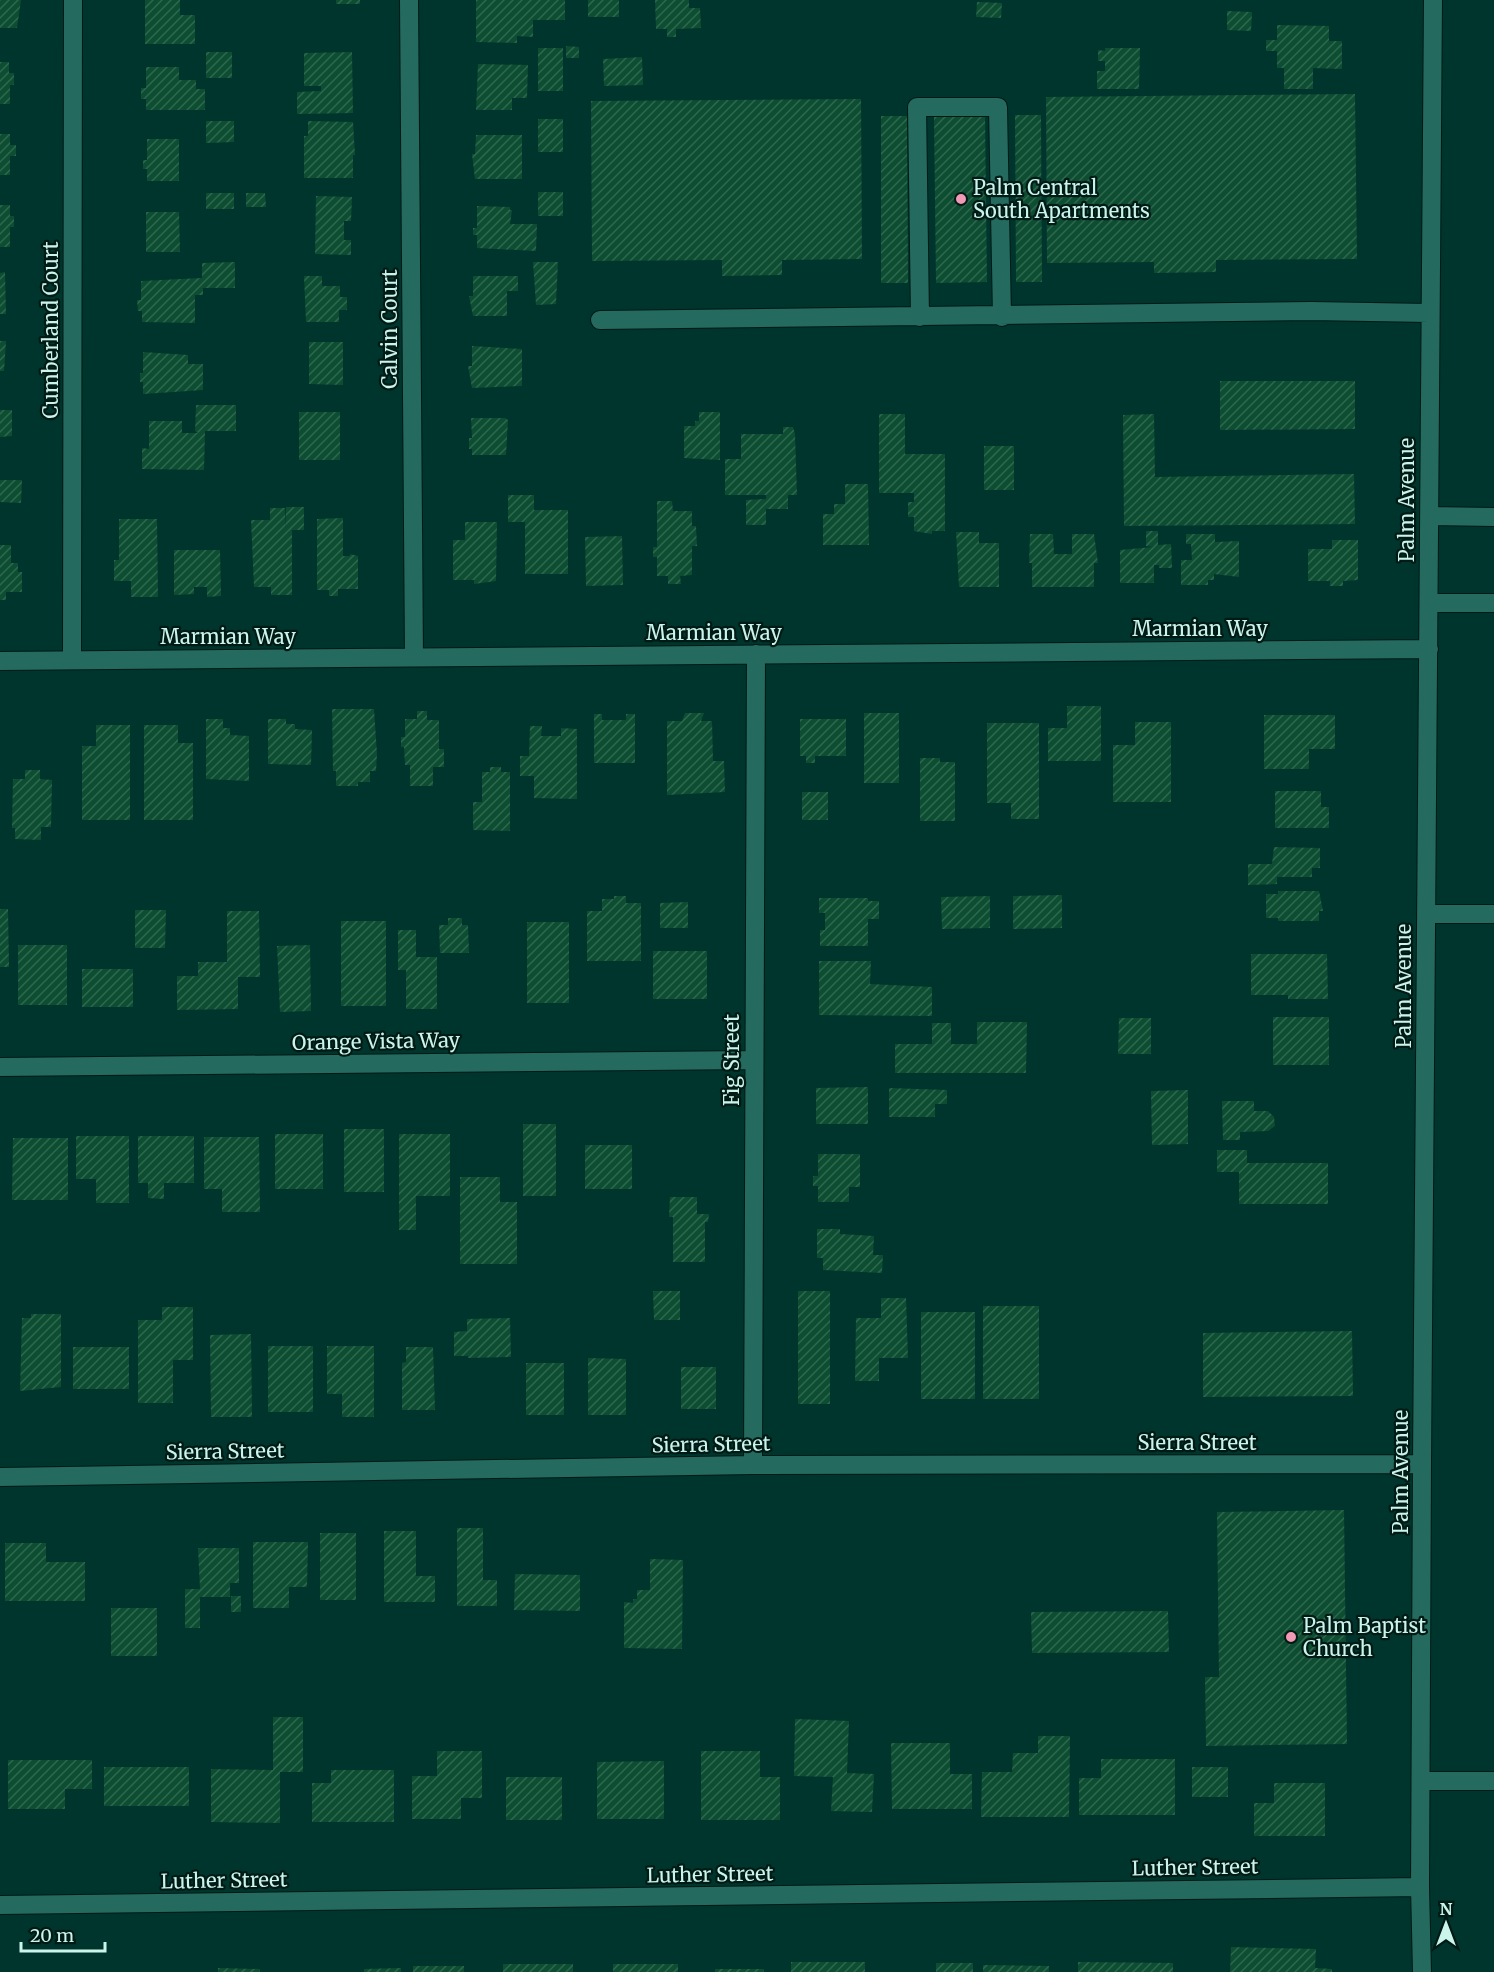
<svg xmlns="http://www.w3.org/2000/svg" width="1494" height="1972" font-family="Merriweather,serif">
  <defs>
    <pattern id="building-hatch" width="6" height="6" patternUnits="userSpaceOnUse" patternTransform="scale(1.5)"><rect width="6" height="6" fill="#0d4d31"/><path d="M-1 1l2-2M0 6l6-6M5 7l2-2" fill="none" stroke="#2f674f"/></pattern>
  </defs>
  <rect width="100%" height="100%" fill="#00352d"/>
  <path fill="url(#building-hatch)" d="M0 0H21L17 28H0Z
    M145 0H180V15H195V44H145Z
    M336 0H360V4H336Z
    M476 0H565V20H533V37L517 36V43L476 42Z
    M588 0H619V17H588Z
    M655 0H689V8H700L701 28 676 29V37H667V29H656Z
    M977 2 1002 3 1001 18 976 17Z
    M1227 11 1252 12 1251 31 1227 30Z
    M1277 25 1329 26V41H1342V69L1313 68V89H1284V68H1277V51H1266V40H1277Z
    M566 46 579 47V58H566Z
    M538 48H563V91H538Z
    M1105 48H1140L1139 89H1097V71H1105V61H1098V50L1105 51Z
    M206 52H232V78H206Z
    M352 52 353 113 297 114V92L321 91V86H304V53Z
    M642 57 643 85 604 86 603 59Z
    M0 62H9V73H14V85H10V104H0Z
    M478 64 528 65 527 98H512V110H476Z
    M146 67H179V80H196V89H205V110H146V99H141V88H146Z
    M1355 94 1357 259 1216 260V272L1154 273V262L1047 263 1046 97Z
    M861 99 862 259 782 260V275L722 276V260L592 261 591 101Z
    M1015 115H1041L1042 282H1016Z
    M881 116H907L908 283H881Z
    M934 116H985L987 282 936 283Z
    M538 119H563V152H538Z
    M206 121H234V142L206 143Z
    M308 121 353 122 355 155H353V178H304V136H308Z
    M0 134H10V145H16V156H10V175H0Z
    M476 135H522V179H475L472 154H475Z
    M147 139H179V181H147V169H143V160H147Z
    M538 192H563V216H538Z
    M206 193H234V209H206Z
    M246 193H265L266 207H246Z
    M316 196 352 197 351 221H344V240H351V255L315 254Z
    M0 205H10V216H14V227H10V247H0Z
    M477 206 510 207V210H512L510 224H537L536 251 477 248V235H473V228H477Z
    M146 212H179L180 252H146Z
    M235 262V288H203V295H195V323L142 322V311H138L137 300H141V281L202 278V263Z
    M533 262H558L556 304 536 305Z
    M5 272 6 314H0V273Z
    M304 276H322V286H340V297H347V310H339V322H306Z
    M473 276H518V291H507V316H473L469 296H473Z
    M0 341H6L4 371H0Z
    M309 342H343V385L309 384Z
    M472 346 522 349V386L472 388 468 366H472Z
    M143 352 188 355V364H203V390L143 394V382H140V373H143Z
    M1220 381H1355V429L1220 430Z
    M196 405H236V431H205L204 470 142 469V448L149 449V421H182V433H198L195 431Z
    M0 410H12V436L0 437Z
    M299 412H340V460H299Z
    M699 412H720V460L684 458V426H695V421H699Z
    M879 414H905V454H945V531H932V534L914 531V517H908V502H914V493H879Z
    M1154 414 1155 477 1354 474 1355 524 1124 526 1123 415Z
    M471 418H505L508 420 506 455H472V449H469V438H472Z
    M783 427H793L795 434 797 495H788V509H766V525H746V500L766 499V495H725V459H741V434H783Z
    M984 446H1014V490H984Z
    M0 480H22L21 503 0 502Z
    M845 484H868L869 545H823V514H834V504H845Z
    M508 495H534V510H568V574H525V522H508Z
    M657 501H672L673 511H692V526H696L697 546H692V575L680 576 681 584H668V576H657V557H653V547H657Z
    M286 507H304V530H292V595H271V587H254L251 520H270V508H285L286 528Z
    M343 518V556H350V554L358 556V589H338V596H329V590H317V519Z
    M119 519H157L158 597H131V581H114V560H119Z
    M465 522H497L496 581 474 584V580H453V540H465Z
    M1146 531H1158V545L1171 544 1172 568H1159V565H1154V583H1120V550L1153 547 1146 546Z
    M956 532H979V543H999V587H959Z
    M1030 534H1053L1054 554H1072V534H1094L1098 563H1094V587H1032V563H1029Z
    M1186 534H1215V542L1239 541V577L1214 574V580H1208V585H1181V560H1192L1191 544H1186Z
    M622 536 623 585 586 586 585 537Z
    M1332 540H1358V580L1343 581V586H1330V581H1308V549H1332Z
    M0 545H11V563H18V572H22V592H6V600H0Z
    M174 550H220L221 596 207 597V587H194V594L174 595Z
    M1067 706H1101V761H1048V728H1067Z
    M332 709H374L377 754 376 771H370V782H358V786H336V771H333Z
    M417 711H427V720H439V749H444V767H433V786H410V765H405L404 747H401V737H405V719H417Z
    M685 713H704L701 721H712L713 761H724L725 792 667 795V721H682Z
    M864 713H899V783H864Z
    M594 714H602V720H626V714H635V763H594Z
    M1264 715H1335V749H1309V769H1264Z
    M206 719H223V728H230V735L249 736V781L206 779Z
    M268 719H286V724H295V729L312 730 311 765 268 764Z
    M800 719H846V756H815V763H806V756H800Z
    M1135 722H1171V802H1113V745H1135Z
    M987 723H1039V819H1011V803H987Z
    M96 725H130V820H82V746H96Z
    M144 725H178V743H193V820H144Z
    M530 726H542L541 736H561V728L577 729V799L534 798V776H520V756H529Z
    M920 758H940V762H955V821H920Z
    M490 767H501V772H510V831L473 830V802H482V772H490Z
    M25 770H40V779L52 780 51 827H41V840L15 839V828H12L13 779H25Z
    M1275 791H1321V807H1329V828H1275Z
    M802 792H828V820H802Z
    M1274 847 1320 848V868H1312V877H1277V884L1248 885V864H1272Z
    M1278 891H1319L1323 911H1319V921H1278V918H1266V894H1278Z
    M1062 895V928L1013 929V896Z
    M614 896H626V903H641V961H587V911H602V899H614Z
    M990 896V928L942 929 941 897Z
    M819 898H868V901H879V919H868V946H820V930H825V913H819Z
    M688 902V928H660V903Z
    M0 909H8L9 967H0Z
    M135 910H166L165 948H135Z
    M227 911H259L260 977H238V1009L177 1010V976H198V962H227Z
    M448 918H462V925H468L469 953H440L439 925H448Z
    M341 921H386V1006H341Z
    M527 922H569V1003H527Z
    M398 930H416V957H437V1009H406V970H398Z
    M18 945H67V1005H18Z
    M310 945 311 1011 280 1012 277 946Z
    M653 951H707V999H653Z
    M1251 954H1327L1328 999H1288V995H1251Z
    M819 961H871L870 984 932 987V1016L819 1015Z
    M82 969H133V1007H82Z
    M1273 1017H1329V1065H1273Z
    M1119 1018H1151V1054H1118Z
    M977 1022H1027L1026 1073H895V1044H932V1023H951V1044H977Z
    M868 1087V1124H816V1088Z
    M889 1088 947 1090V1104H935V1117H889Z
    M1188 1090V1144L1152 1145 1151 1091Z
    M1222 1101H1254V1111H1268L1274 1117 1275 1126 1268 1131 1240 1132V1140H1223Z
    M523 1124H556V1196H523Z
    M344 1129H384V1192H344Z
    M275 1134H323V1189H275Z
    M399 1134H450V1196H416V1230H399Z
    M76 1136H129V1203H96V1179H76Z
    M138 1136H194V1183H164V1199L148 1198V1183H138Z
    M204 1137H259L260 1212H222V1189H204Z
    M13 1138H68V1200H12Z
    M585 1145H632V1189H585Z
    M1217 1150H1247V1163H1328V1204H1239V1172H1217Z
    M818 1154H860V1187H849V1202H818V1186H813V1176H818Z
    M460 1177H500V1202H517V1264H460Z
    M670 1197H697V1214H709L708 1222H705V1262H673V1217H669Z
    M817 1229H840V1234L874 1236 873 1255H883L882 1273 823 1270V1258H817Z
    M653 1291H680V1320H654Z
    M798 1291H830V1404H798Z
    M881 1298H906L908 1358H879V1381H855L856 1318H881Z
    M983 1306H1039V1399H983Z
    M162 1307H193V1360H173V1403H138V1320H162Z
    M921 1312H975V1399H921Z
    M31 1314H61V1387L20 1391 22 1318H31Z
    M510 1318 511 1357 468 1358V1356H454V1332L467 1331V1319Z
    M1352 1331 1353 1396 1203 1397V1333Z
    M251 1334 252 1417H211L210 1335Z
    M268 1346H313V1412H268Z
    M327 1346H374V1417H342V1394H327Z
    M73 1347H129V1389H73Z
    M406 1347H433L435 1410H402V1363L406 1362Z
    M588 1358 626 1359V1415H588Z
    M526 1363H564V1415H526Z
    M681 1367H716V1409H681Z
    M1344 1510 1347 1744 1206 1746 1205 1677H1219L1217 1512Z
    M457 1528H483V1580H497V1606H457Z
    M384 1531H416V1576H435V1602H384Z
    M320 1533H356V1600H320Z
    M253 1542H308L307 1587H289V1608H253Z
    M5 1543H46V1562H85V1601H5Z
    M198 1548H239V1583H230V1597H200V1628H185V1589H200Z
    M650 1559 683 1560 682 1649 624 1648V1602L633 1603V1599H637V1590H650Z
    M515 1574 580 1575V1611L514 1610Z
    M231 1596H241V1612H231Z
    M111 1608H157V1656H111Z
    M1168 1611 1169 1652 1032 1653 1031 1612Z
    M273 1717H303V1772H280V1823L211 1822V1769L273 1770Z
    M795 1719 849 1721 847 1773 874 1774 872 1812 831 1811 833 1777 794 1776Z
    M1038 1736H1070L1069 1817H981L982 1772H1012L1013 1753H1038Z
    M891 1743H950V1774H972V1809H892Z
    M437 1751H482V1798H461V1819H412V1776H437Z
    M701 1751H760V1777H780V1820H701Z
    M1101 1759H1175V1815H1079V1778H1101Z
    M8 1760H92V1789H65V1809H8Z
    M664 1761V1819H597V1762Z
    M104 1767H189V1806H104Z
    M1192 1767H1228V1797H1192Z
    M331 1770H394V1822H312V1783H331Z
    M506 1777H562V1820H506Z
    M1274 1783H1325V1836H1254V1803H1274Z
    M1231 1947 1316 1949 1315 1968 1332 1969V1972H1230Z
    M791 1962H865V1972H791Z
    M1078 1962 1173 1963V1972H1078Z
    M936 1963H973V1972H936Z
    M503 1964H573V1972H503Z
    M613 1964H678V1972H613Z
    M983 1965 1049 1966V1972H983Z
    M413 1966H464V1972H413Z
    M218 1968 260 1969V1972H218Z
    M401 1968V1972H364V1969Z
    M715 1969H764V1972H715Z"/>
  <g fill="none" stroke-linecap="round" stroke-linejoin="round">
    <defs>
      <path id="minor" d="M409 0 414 657
        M920 317 917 107H998L1002 317
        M600 320 1311 311 1429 313
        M1429 516 1494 517
        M1429 603H1494
        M72 660 73 0
        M0 661 1429 649
        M1427 914H1494
        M0 1067 753 1060
        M753 1465 756 654
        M0 1477 753 1465 1422 1464
        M1422 1781H1494
        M0 1905 1420 1887
        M1422 1972 1420 1887 1422 1464 1433 0"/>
    </defs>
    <use href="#minor" stroke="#001a15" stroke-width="20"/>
    <use href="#minor" stroke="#246a5e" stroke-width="18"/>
  </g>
  <g fill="#f09ab5" stroke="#001a15" stroke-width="2">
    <circle cx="961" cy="199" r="6"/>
    <circle cx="1291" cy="1637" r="6"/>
  </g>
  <g text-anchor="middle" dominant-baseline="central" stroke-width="4.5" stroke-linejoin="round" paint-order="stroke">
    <g font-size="20" fill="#cbf5eb" stroke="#001a15" text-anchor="start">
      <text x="973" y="187">Palm Central<tspan x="973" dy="23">South Apartments</tspan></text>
      <text x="1303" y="1625">Palm Baptist<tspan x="1303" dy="23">Church</tspan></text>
    </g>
    <g font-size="20" fill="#cbf5eb" stroke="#001a15">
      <text transform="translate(389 329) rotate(-90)">Calvin Court</text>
      <text transform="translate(50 330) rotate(-90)">Cumberland Court</text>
      <text transform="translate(1406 500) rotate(-90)">Palm Avenue</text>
      <text x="1200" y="628">Marmian Way</text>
      <text x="714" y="632">Marmian Way</text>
      <text x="228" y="636">Marmian Way</text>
      <text transform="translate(1403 986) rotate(-90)">Palm Avenue</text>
      <text transform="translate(376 1041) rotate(-1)">Orange Vista Way</text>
      <text transform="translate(731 1060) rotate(-90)">Fig Street</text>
      <text x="1197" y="1442">Sierra Street</text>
      <text transform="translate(711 1444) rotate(-1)">Sierra Street</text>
      <text transform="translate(225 1451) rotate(-1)">Sierra Street</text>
      <text transform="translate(1400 1472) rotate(-90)">Palm Avenue</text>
      <text transform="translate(1195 1867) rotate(-1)">Luther Street</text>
      <text transform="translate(710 1874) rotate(-1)">Luther Street</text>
      <text transform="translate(224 1880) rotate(-1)">Luther Street</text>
    </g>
  </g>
  <g transform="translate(1446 1924)" stroke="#001a15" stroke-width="4.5" paint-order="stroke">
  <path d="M0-4.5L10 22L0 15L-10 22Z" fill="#cbf5eb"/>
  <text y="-9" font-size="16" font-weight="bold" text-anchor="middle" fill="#cbf5eb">N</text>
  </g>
  <path d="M21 1942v9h84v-9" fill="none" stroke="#cbf5eb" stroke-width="3"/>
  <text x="30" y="1942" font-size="18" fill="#cbf5eb" stroke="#001a15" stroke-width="4.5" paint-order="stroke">20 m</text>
</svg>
